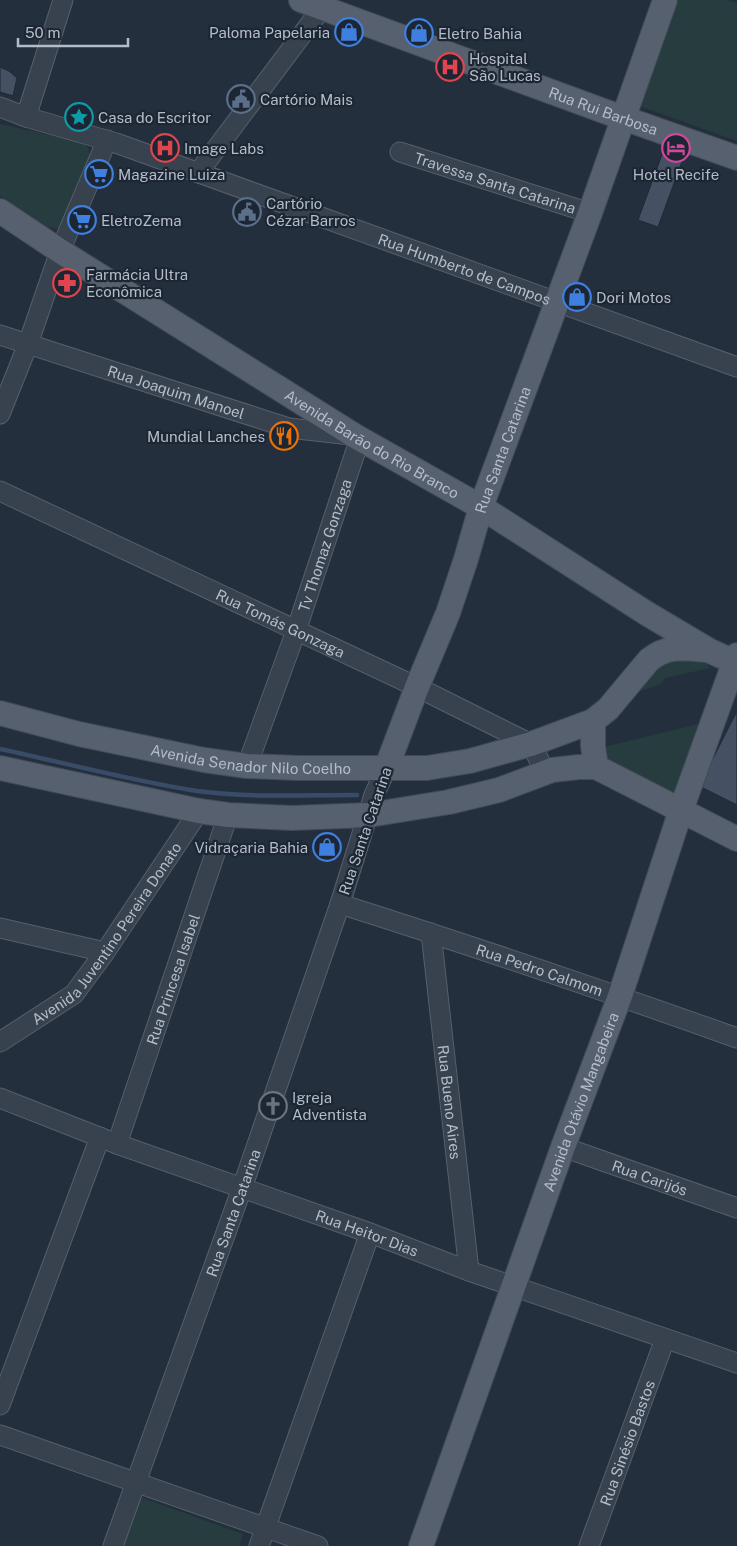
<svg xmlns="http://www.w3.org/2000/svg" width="737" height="1546" font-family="'Public Sans',sans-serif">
  <rect width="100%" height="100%" fill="#242f3e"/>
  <path fill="#263c3f" d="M678 0H727L737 3V141L639 106Z
    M0 124 82 142 88 148 90 156 63 225 56 229 47 227 0 196Z
    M656 658 704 661 710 668 665 678 661 684 638 692Z
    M702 723 676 791 670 794 604 764V747Z
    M134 1495 243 1534 239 1546H115Z"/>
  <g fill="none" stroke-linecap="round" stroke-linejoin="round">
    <path stroke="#394c67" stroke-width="4.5" d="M0 749C66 763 131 781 197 791 250 798 304 795 357 795"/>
  </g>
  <path fill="#455162" stroke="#1f2835" d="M0 67 9 71 17 78 13 96 0 92Z
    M664 149 684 156 658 227 638 220Z
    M737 711V805L699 786Z"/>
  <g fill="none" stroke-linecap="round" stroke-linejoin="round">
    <defs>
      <g id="minor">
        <path id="s1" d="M0 107 26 117 116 143 737 367"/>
        <path d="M26 117 63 0"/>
        <path id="s2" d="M400 152 590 213"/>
        <path d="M198 173 328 0"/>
        <path id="s3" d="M0 335 289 428 351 435"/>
        <path d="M0 414 28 344 60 251 107 140"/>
        <path id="s4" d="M0 491 417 687 531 744 545 772"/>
        <path id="s5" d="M247 766 296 631 360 438"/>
        <path id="s6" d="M340 904C473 946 605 991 737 1038"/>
        <path d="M0 928 105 952"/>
        <path id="s7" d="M431 933 469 1271"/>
        <path id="s8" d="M0 1042 74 994 105 952 199 811"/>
        <path id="s9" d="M0 1098 117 1144 370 1233 469 1271 737 1363"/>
        <path id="s10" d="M117 1144 228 815"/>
        <path id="s11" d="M563 1147 737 1208"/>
        <path d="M0 1405 100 1137"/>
        <path d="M0 1435 318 1546"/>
        <path id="s12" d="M113 1546 242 1188 340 904 374 795 386 769"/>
        <path d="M259 1546 370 1233"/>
        <path id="s13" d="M589 1546 665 1339"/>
      </g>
      <g id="major">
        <path id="s14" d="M301 0 612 114 737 158"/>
        <path id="s15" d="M0 211 60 251 355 436 481 507 646 613 710 651 737 663"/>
        <path id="s16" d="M0 713 79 734 204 760 247 766 299 768H427L470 761 531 744 593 721 608 709 649 660C668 645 683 648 706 650"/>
        <path d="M593 721V746L596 767"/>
        <path d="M0 768 199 811 228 815 292 818 369 815 449 802 499 790 552 770 579 767H596L737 839"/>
        <path id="s17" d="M386 769 417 687 448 613 466 559 481 507 590 213 665 0"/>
        <path id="s18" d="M421 1546 563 1147 620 996 681 810 737 655"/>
      </g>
    </defs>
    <use href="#minor" stroke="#565f6c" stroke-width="21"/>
    <use href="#major" stroke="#414a57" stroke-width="26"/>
    <use href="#minor" stroke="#38414e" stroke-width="19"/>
    <use href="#major" stroke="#56606e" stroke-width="24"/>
  </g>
  <defs>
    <symbol id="shop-ring" viewBox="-11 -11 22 22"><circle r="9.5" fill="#1d2633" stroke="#3f7fe0" stroke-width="1.5"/><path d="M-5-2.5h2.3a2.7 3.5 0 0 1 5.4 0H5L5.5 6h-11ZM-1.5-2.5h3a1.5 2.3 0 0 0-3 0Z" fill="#3f7fe0"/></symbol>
    <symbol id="hospital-ring" viewBox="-11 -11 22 22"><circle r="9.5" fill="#1d2633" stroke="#e0444e" stroke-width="1.5"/><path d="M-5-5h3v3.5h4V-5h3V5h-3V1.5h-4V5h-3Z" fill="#e0444e"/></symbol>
    <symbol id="civic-ring" viewBox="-11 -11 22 22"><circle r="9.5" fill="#1d2633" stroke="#5c6f8a" stroke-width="1.5"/><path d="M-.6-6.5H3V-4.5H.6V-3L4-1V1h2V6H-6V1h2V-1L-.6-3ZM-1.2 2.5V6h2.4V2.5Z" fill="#5c6f8a"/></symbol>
    <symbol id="sight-ring" viewBox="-11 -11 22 22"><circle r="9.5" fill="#1d2633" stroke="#0f9aa8" stroke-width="1.5"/><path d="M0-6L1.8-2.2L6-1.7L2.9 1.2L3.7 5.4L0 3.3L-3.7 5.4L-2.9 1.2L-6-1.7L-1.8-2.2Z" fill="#0f9aa8"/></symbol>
    <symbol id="hotel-ring" viewBox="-11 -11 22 22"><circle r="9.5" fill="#1d2633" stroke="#d1479c" stroke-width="1.5"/><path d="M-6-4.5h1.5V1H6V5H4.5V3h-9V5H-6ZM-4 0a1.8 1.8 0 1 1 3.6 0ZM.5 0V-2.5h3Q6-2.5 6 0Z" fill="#d1479c"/></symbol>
    <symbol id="supermarket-ring" viewBox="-11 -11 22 22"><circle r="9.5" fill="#1d2633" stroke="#3f7fe0" stroke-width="1.5"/><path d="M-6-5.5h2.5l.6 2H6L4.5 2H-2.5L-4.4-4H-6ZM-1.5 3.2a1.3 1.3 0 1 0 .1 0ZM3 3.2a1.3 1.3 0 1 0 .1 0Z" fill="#3f7fe0"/></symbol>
    <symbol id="pharmacy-ring" viewBox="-11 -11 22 22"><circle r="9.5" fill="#1d2633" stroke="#e0444e" stroke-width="1.5"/><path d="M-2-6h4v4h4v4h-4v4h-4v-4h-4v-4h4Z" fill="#e0444e"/></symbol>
    <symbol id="restaurant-ring" viewBox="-11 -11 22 22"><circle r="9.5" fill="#1d2633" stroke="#e8710a" stroke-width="1.5"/><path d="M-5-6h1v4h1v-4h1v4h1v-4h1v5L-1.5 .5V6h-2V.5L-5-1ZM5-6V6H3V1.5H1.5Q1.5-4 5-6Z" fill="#e8710a"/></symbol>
    <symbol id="church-ring" viewBox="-11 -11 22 22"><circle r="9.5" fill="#1d2633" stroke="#6b7280" stroke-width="1.5"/><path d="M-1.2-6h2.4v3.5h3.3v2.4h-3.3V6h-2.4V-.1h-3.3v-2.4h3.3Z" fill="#6b7280"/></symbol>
  </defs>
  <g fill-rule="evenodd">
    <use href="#shop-ring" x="333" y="16" width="32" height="32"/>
    <use href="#shop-ring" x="403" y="17" width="32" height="32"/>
    <use href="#hospital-ring" x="434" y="51" width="32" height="32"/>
    <use href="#civic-ring" x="225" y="83" width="32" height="32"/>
    <use href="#sight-ring" x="63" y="101" width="32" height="32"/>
    <use href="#hospital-ring" x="149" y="132" width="32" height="32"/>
    <use href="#hotel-ring" x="660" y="132" width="32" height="32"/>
    <use href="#supermarket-ring" x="83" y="158" width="32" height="32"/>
    <use href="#civic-ring" x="231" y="196" width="32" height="32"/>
    <use href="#supermarket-ring" x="66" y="204" width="32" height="32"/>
    <use href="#pharmacy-ring" x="51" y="267" width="32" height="32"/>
    <use href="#shop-ring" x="561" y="281" width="32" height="32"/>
    <use href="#restaurant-ring" x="268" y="420" width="32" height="32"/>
    <use href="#shop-ring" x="311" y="831" width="32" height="32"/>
    <use href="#church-ring" x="257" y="1090" width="32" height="32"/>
  </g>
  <g text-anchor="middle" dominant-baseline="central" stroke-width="4.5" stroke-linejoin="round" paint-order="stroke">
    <g font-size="15" fill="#b4bcc9" stroke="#1d2633" text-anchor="start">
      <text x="330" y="32" text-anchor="end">Paloma Papelaria</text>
      <text x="438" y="33">Eletro Bahia</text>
      <text x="469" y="58">Hospital<tspan x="469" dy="17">São Lucas</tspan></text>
      <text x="260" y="99">Cartório Mais</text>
      <text x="98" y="117">Casa do Escritor</text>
      <text x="184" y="148">Image Labs</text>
      <text x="118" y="174">Magazine Luiza</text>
      <text x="676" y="174" text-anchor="middle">Hotel Recife</text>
      <text x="266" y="203">Cartório<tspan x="266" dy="17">Cézar Barros</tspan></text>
      <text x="101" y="220">EletroZema</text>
      <text x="86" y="274">Farmácia Ultra<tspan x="86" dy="17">Econômica</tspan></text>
      <text x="596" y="297">Dori Motos</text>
      <text x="265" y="436" text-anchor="end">Mundial Lanches</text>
      <text x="308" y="847" text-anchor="end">Vidraçaria Bahia</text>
      <text x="292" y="1097">Igreja<tspan x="292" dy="17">Adventista</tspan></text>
    </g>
    <g font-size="15" fill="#b4bcc9" stroke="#1d2633">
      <text stroke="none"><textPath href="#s14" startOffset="322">Rua Rui Barbosa</textPath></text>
      <text stroke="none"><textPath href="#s2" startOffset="100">Travessa Santa Catarina</textPath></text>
      <text stroke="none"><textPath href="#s1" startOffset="492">Rua Humberto de Campos</textPath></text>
      <text stroke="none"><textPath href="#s3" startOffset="185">Rua Joaquim Manoel</textPath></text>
      <text stroke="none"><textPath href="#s15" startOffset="439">Avenida Barão do Rio Branco</textPath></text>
      <text stroke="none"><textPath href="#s17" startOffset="340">Rua Santa Catarina</textPath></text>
      <text stroke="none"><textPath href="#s5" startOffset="234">Tv Thomaz Gonzaga</textPath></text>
      <text stroke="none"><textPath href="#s4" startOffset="310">Rua Tomás Gonzaga</textPath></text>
      <text stroke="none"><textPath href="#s16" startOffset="256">Avenida Senador Nilo Coelho</textPath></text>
      <text transform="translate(365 831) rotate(-71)">Rua Santa Catarina</text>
      <text stroke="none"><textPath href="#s8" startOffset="155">Avenida Juventino Pereira Donato</textPath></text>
      <text stroke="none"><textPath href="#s6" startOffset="210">Rua Pedro Calmom</textPath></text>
      <text stroke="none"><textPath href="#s10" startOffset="174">Rua Princesa Isabel</textPath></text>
      <text stroke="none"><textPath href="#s18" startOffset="472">Avenida Otávio Mangabeira</textPath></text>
      <text stroke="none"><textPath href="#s7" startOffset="170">Rua Bueno Aires</textPath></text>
      <text stroke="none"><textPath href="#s11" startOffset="92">Rua Carijós</textPath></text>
      <text stroke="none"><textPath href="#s12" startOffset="354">Rua Santa Catarina</textPath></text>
      <text stroke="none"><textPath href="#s9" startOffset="391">Rua Heitor Dias</textPath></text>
      <text stroke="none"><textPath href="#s13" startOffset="110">Rua Sinésio Bastos</textPath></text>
    </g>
  </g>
  <path d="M18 38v8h110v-8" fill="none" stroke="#b4bcc9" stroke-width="2.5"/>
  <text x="25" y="38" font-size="15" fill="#b4bcc9" stroke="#1d2633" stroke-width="4" paint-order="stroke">50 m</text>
</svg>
